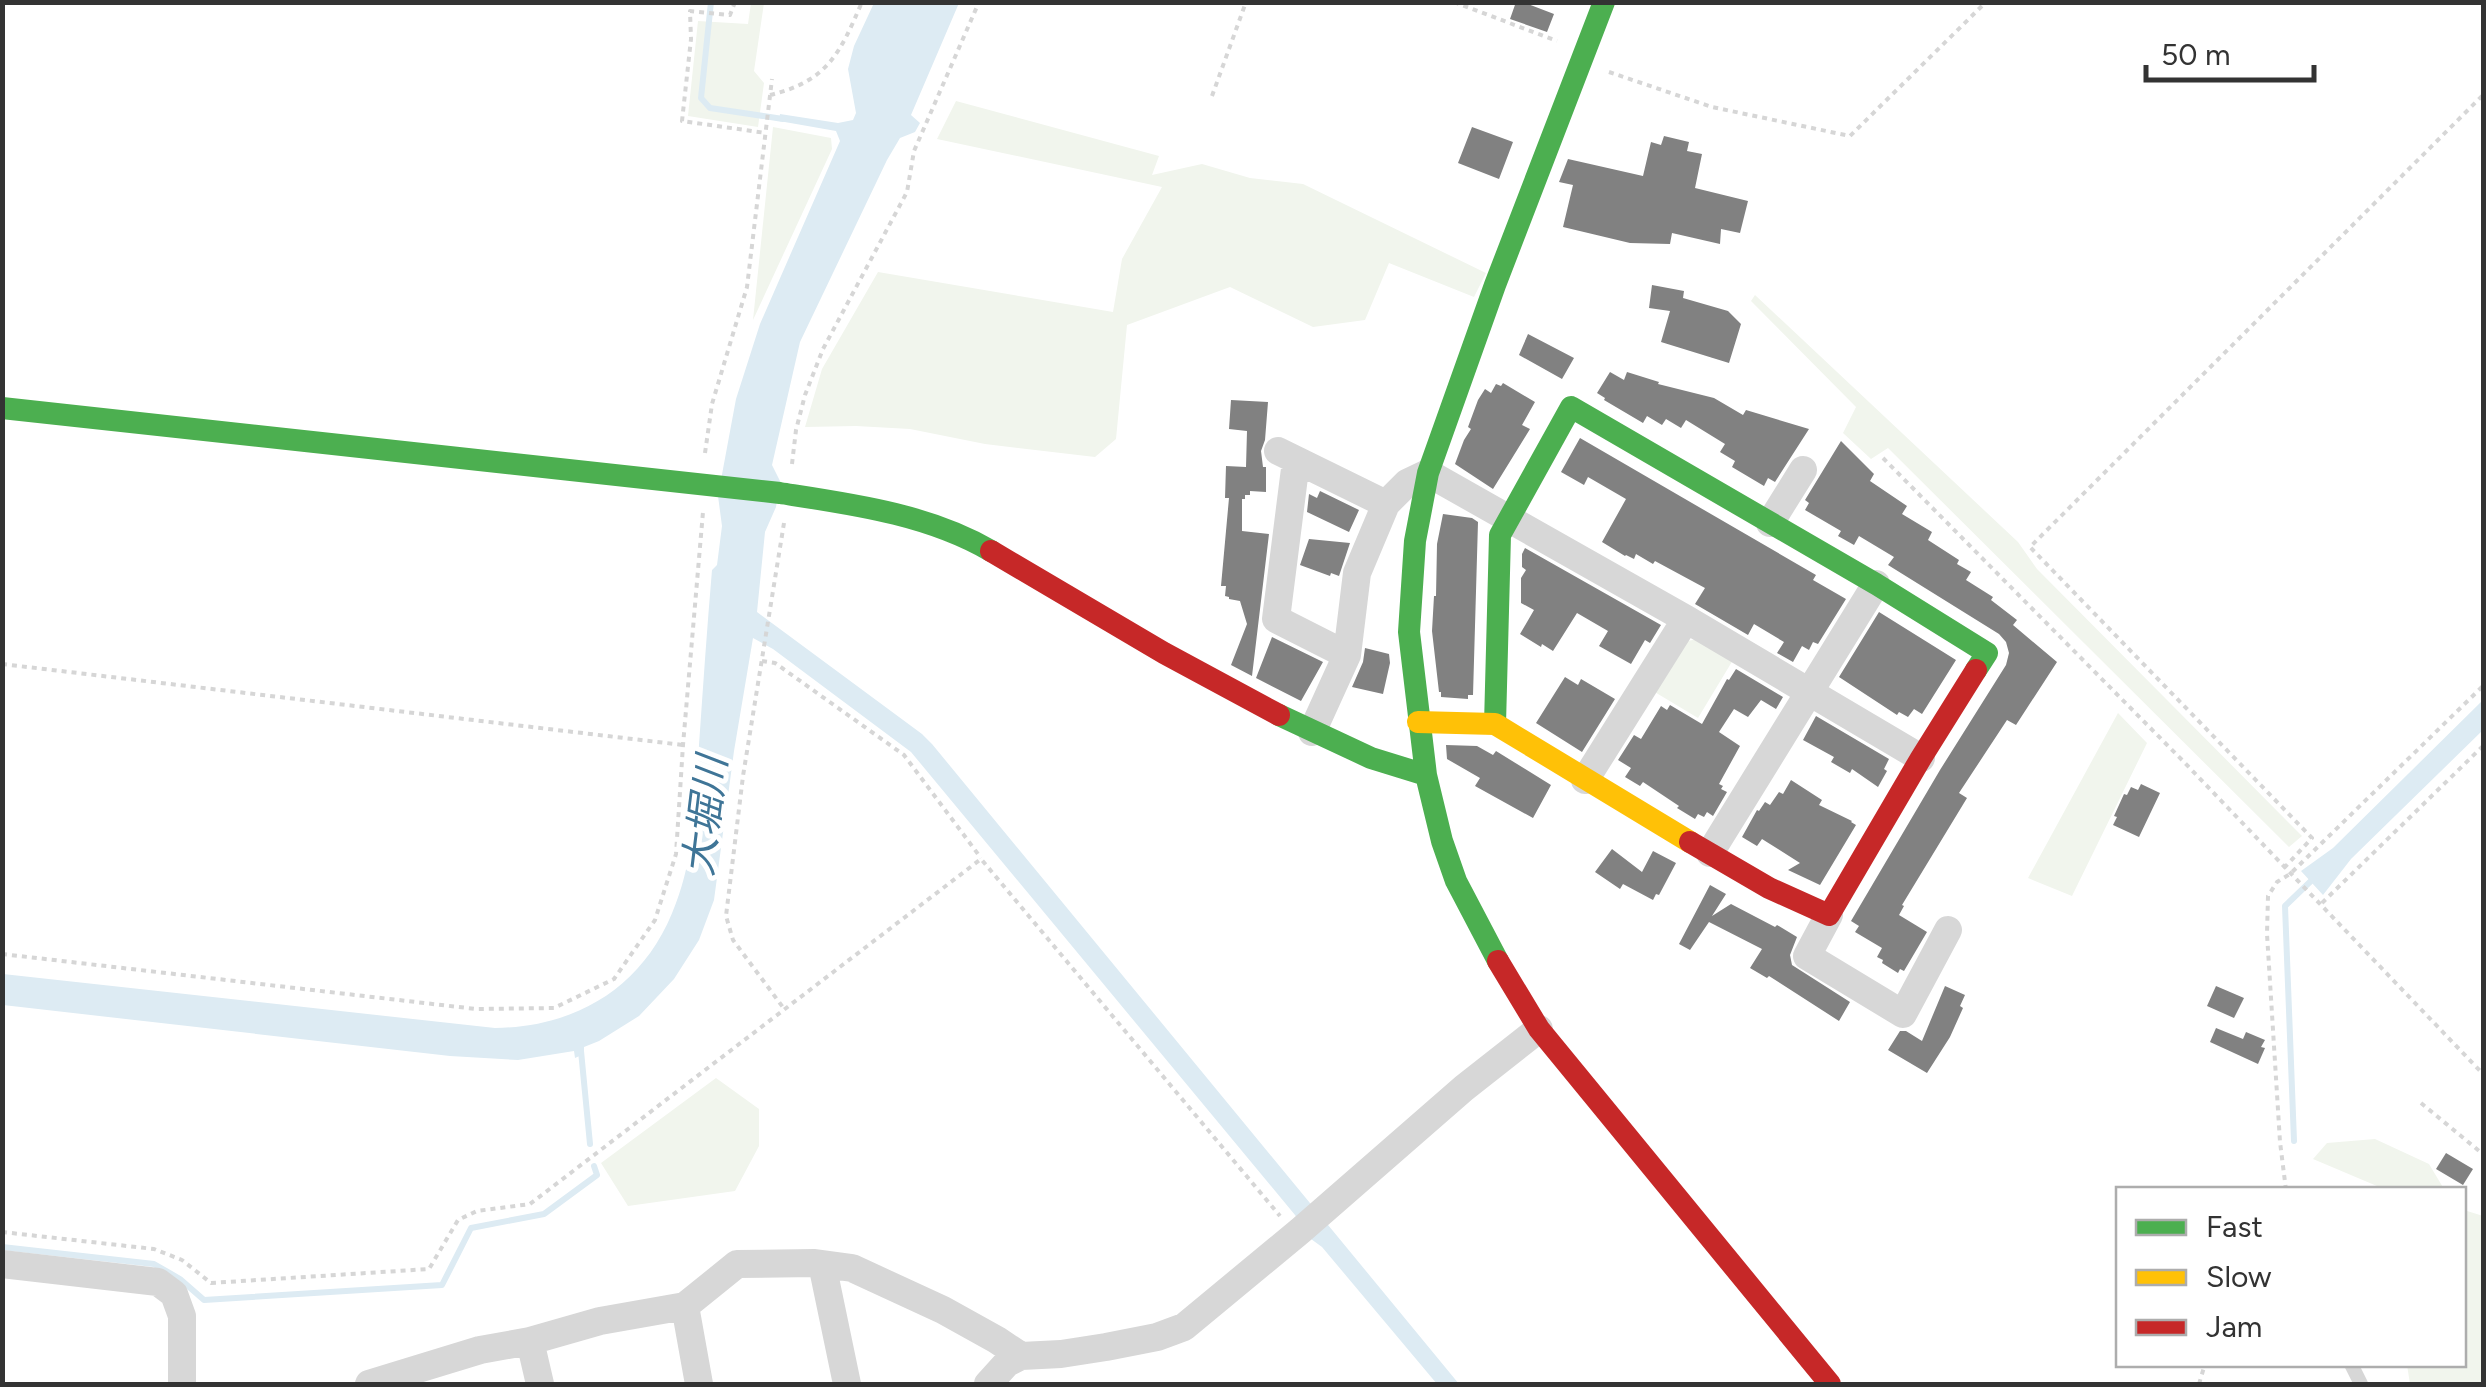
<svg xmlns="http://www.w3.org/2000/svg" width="2486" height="1387" font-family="Figtree,'Noto Sans JP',sans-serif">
  <rect width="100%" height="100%" fill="#fff"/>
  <path fill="#f1f5ed" d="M751 3H764L754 71 764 83 758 127 688 116 698 21 748 24Z
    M956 101 1159 156 1152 175 1202 164 1250 178 1303 184 1486 273 1474 297 1389 263 1365 320 1313 327 1230 287 1127 325 1116 439 1095 457 985 444 910 429 856 426 805 427 822 369 878 272 1113 312 1122 259 1162 187 937 139Z
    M773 127 831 138 832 149 753 320Z
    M1755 295 2018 542 2037 569 2302 836 2289 847 1888 448 1871 459 1843 433 1856 407 1751 301Z
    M1698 639 1733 660 1698 718 1653 691 1682 642Z
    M2118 713 2147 743 2072 896 2028 878Z
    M716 1078 759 1109V1146L735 1191 628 1206 601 1163Z
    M2375 1139 2429 1164 2444 1189H2384L2313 1159 2327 1143Z
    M2464 1210 2483 1216V1384H2410L2407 1365 2464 1364Z"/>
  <path fill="#ddebf3" d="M874 3H959L911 115 920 123 915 132 900 138 887 160 800 342 772 465 780 481 776 507 765 532 757 612 922 734 932 744 1459 1384H1437L1322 1247 1311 1239 1295 1215 911 752 773 649 753 638 734 751 714 900 699 940 674 979 639 1016 599 1041 584 1047V1054L575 1058 574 1051 518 1060 450 1056 3 1005V974L495 1028C580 1027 647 984 676 903 695 854 695 797 699 745 703 687 707 628 712 570L717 565 722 526 718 496 736 399 760 324 840 141 836 131 779 121 780 114 838 123 853 120 856 113 848 69 854 46Z
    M2483 700V730L2351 859 2323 895 2301 871 2333 848Z"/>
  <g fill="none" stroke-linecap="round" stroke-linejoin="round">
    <path stroke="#ddebf3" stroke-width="6" d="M711 2 701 98 710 108 783 119
      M581 1051 590 1144
      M2294 1141 2285 906 2313 879
      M2 1247 154 1264 180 1279 204 1300 442 1285 471 1228 544 1214 597 1175 594 1166"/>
  </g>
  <path fill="#818181" d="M1516 2H1523L1554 14 1547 32 1510 19Z
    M1472 127 1513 142 1499 179 1458 163Z
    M1664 136 1689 142 1687 151 1702 154 1695 188 1748 201 1740 233 1721 229 1720 244 1672 233 1670 244 1630 243 1563 227 1573 185 1559 182 1568 159 1643 176 1651 142 1661 145Z
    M1652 285 1684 291 1683 298 1728 311 1741 324 1729 363 1661 342 1670 311 1649 308Z
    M1528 334 1574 358 1562 379 1519 355Z
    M1610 372 1624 380 1627 372 1659 382 1658 384 1714 398 1743 415 1746 410 1809 429 1775 482 1768 478 1764 486 1732 467 1735 461 1720 452 1725 444 1686 420 1681 428 1666 419 1662 425 1647 416 1643 423 1604 400 1605 398 1597 393Z
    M1503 383 1535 402 1522 425 1530 429 1493 489 1455 464 1464 440 1471 429 1468 427 1478 400 1485 389 1491 393 1496 384 1501 386Z
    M1231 400 1268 402 1265 440 1261 451 1263 467H1266V492L1250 491V495H1245V499H1242V531L1269 534 1252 676 1231 665 1247 624 1240 601 1229 599V597L1225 596 1226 586H1221L1229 498H1225L1226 466 1246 467 1247 431 1229 429Z
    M1580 438 1816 575 1813 580 1846 599 1818 644 1813 642 1809 650 1802 646 1793 662 1777 653 1784 642 1754 624 1748 635 1695 604 1705 588 1655 561 1653 564 1636 554 1634 559 1626 555 1625 556 1602 542 1626 499 1588 477 1584 485 1561 472Z
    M1841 441 1874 474 1870 481 1907 506 1902 514 1932 532 1928 540 1959 560 1957 564 1971 572 1966 580 1993 597 1991 600 2017 620 2013 625 2057 662 2016 725 2007 720 1959 793 1967 798 1902 905 1904 906 1899 915 1927 932 1904 971 1900 969 1898 973 1882 963 1883 960 1877 957 1882 948 1855 932 1859 926 1851 921 1940 770 2006 665 2009 653 2006 642 1999 634 1888 565 1894 557 1859 536 1854 545 1838 536 1841 531 1805 510 1809 503 1805 500Z
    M1320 491 1359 510 1349 532 1307 512 1309 494 1317 498Z
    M1443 514 1472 518 1478 522 1473 695H1468V699L1441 697V692H1439L1432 631 1434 596H1436L1437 544Z
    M1309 539 1350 543 1339 576 1331 573 1330 576 1300 565Z
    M1525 548 1661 625 1650 643 1645 640 1631 664 1599 646 1608 631 1577 613 1553 651 1542 644 1541 647 1520 634 1534 610 1521 603V578L1526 570 1522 567V554Z
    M1879 612 1956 660 1922 714 1914 709 1908 717 1899 712 1897 715 1839 677Z
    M1272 637 1323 662 1301 701 1256 678Z
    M1365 648 1389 654 1390 663 1383 694 1352 687 1363 662Z
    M1736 669 1783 697 1776 709 1761 700 1748 717 1734 709 1719 732 1740 746 1719 784 1723 786 1721 789 1727 792 1713 816 1707 812 1704 817 1698 814 1695 819 1677 808 1679 806 1643 782 1640 786 1625 777 1631 768 1618 760 1634 735 1641 739 1661 706 1667 710 1670 705 1702 724 1727 679 1729 680Z
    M1565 677 1578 685 1581 679 1615 699 1582 752 1536 723Z
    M1816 716 1889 759 1884 769 1887 771 1878 787 1852 769 1850 773 1831 762 1834 757 1803 740Z
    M1446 745 1477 746 1493 755 1496 751 1551 785 1533 818 1475 786 1480 778 1447 759Z
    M1791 780 1822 800 1819 805 1852 821 1851 822 1856 825 1820 885 1788 870 1800 863 1762 839 1757 846 1742 837 1757 810 1759 811 1765 802 1770 805 1779 792 1783 794Z
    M2141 784 2160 793 2139 837 2113 825 2117 817 2114 816 2124 794 2127 795 2131 787 2138 790Z
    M1612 849 1642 872 1653 851 1676 863 1659 895 1656 894 1653 900 1623 884 1620 889 1595 872Z
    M1710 885 1726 894 1712 916 1731 904 1775 927 1777 925 1797 937 1790 955 1792 965 1850 1002 1839 1021 1769 976 1767 978 1750 968 1762 949 1709 922 1690 950 1679 944Z
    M1945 986 1965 995 1960 1006 1963 1008 1950 1037 1927 1073 1888 1050 1900 1031H1906L1922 1041Z
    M2216 986 2244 998 2234 1018 2207 1006Z
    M2216 1028 2243 1039 2246 1032 2265 1040 2261 1047 2265 1048 2258 1064 2210 1042Z
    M2446 1153 2473 1169 2463 1185 2436 1169Z"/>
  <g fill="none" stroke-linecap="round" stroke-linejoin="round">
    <path stroke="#d6d6d6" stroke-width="4" stroke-dasharray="5 5" stroke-linecap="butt" d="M735 2 730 15 690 11 691 39 682 121 766 133
      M1454 2 1557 41
      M1609 72 1712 107 1850 136 1986 2
      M770 95C828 81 840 53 862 2
      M1212 96 1246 2
      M705 453 712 404 747 287 772 79
      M1883 458 2184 762 2484 1075
      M792 464 796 430 805 395 823 349 907 192 914 151 979 2
      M784 523 743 776 726 916 733 940 785 1010
      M762 661 775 663 904 755 981 858
      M2 664 683 745
      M2284 868 2312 838 2030 547 2484 94
      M2322 903 2484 745
      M2 954 476 1009 554 1008 614 979 655 920 676 854 683 745 703 512
      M2421 1103 2484 1155
      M2286 1190 2280 1142 2267 934 2268 896 2277 882 2290 874 2484 685
      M2 1232 154 1249 182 1260 211 1283 429 1269 458 1220 477 1211 530 1204 981 859 1280 1216
      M2199 1384 2205 1364"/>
    <path stroke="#d7d7d7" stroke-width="14" d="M2351 1364 2361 1384"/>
    <path stroke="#d7d7d7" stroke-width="28" d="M1278 451 1386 504
      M1296 461 1276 619 1347 655
      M1770 523 1803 470
      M1312 732 1347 655 1357 573 1386 504 1407 483 1428 473 1686 619 1921 758
      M1585 780 1686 619
      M1710 853 1876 584
      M1829 915 1807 956 1903 1014 1948 930
      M2 1264 158 1282 174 1294 182 1316V1384
      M822 1264 847 1384
      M685 1306 699 1384
      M530 1341 540 1384
      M369 1384 480 1350 530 1341 600 1321 685 1306 737 1264 815 1263 852 1268 943 1310 997 1340 1021 1356
      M988 1384 1007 1363 1021 1356 1061 1354 1106 1347 1157 1337 1184 1327 1300 1231 1464 1088 1539 1029"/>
    <path stroke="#4caf50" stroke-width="22" d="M2 408 780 493C851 504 928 514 991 551
      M1279 715 1371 758 1426 775
      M1495 724 1500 535 1571 407 1876 584 1987 653 1976 670
      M1498 961 1456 881 1442 841 1426 775 1409 632 1415 541 1428 473 1495 285 1604 2"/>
    <path stroke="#ffc107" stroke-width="22" d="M1418 722 1495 724 1690 842"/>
    <path stroke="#c62828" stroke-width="22" d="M991 551 1164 653 1279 715
      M1690 842 1769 888 1829 915 1921 758 1976 670
      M1498 961 1539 1029 1830 1384"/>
  </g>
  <g text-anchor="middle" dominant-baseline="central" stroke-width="10" stroke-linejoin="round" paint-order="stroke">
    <g font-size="40" font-style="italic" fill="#3f7597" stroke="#fff">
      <text transform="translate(705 816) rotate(-83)">大堀川</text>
    </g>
  </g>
  <rect width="2486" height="1387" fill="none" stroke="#333333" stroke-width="10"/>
  <rect x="2116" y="1187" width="350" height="180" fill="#ffffff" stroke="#adadad" stroke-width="2.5"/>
  <rect x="2136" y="1220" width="50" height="15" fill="#4caf50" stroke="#adadad" stroke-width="2.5"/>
  <text x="2206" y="1237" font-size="30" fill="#333333">Fast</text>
  <rect x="2136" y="1270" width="50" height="15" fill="#ffc107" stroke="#adadad" stroke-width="2.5"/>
  <text x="2206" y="1287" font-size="30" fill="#333333">Slow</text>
  <rect x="2136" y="1320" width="50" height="15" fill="#c62828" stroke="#adadad" stroke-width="2.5"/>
  <text x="2206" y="1337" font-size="30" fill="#333333">Jam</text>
  <path d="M2146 65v15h168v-15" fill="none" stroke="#333333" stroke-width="5"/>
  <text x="2161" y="65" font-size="30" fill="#333333" stroke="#ffffff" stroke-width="8" paint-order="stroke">50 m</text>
</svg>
